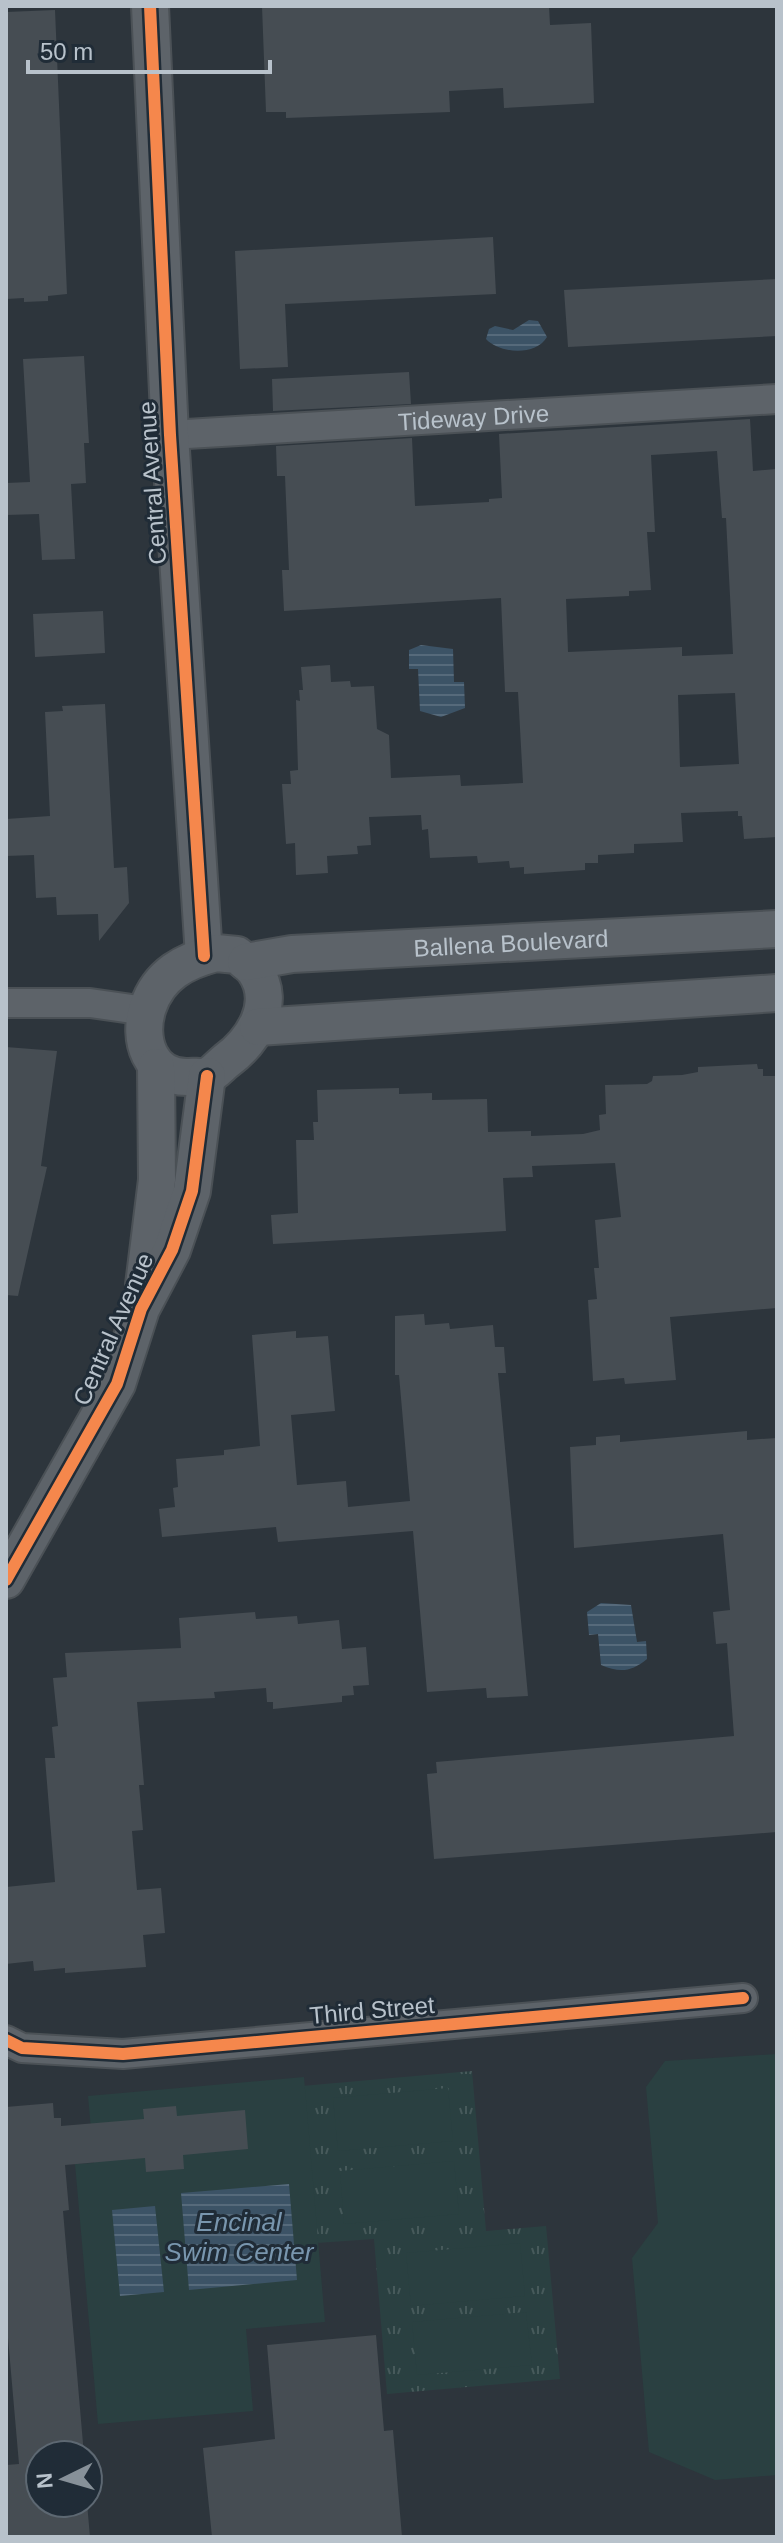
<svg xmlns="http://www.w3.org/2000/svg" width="783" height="2543" font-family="Helvetica,sans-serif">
  <defs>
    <pattern id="park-tufts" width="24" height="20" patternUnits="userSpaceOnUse" patternTransform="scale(2)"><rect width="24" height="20" fill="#2a4041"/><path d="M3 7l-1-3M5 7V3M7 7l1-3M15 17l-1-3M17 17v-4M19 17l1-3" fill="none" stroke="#475a5b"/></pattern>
    <pattern id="water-rules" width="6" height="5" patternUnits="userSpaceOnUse" patternTransform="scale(2)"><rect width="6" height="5" fill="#3c5366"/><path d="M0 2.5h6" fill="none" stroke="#566a7b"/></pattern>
  </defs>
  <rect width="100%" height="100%" fill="#2d353c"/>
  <path fill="url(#park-tufts)" d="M472 2071 486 2231 546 2226 560 2379 387 2394 374 2239 316 2243 302 2086Z"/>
  <path fill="#2a4041" d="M777 2054V2475L715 2480 649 2452 632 2258 658 2223 646 2087 665 2061Z
    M304 2077 325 2322 246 2329 253 2411 98 2424 75 2164 94 2163 88 2096Z
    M448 2088 453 2141 338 2151 333 2098Z
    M454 2161 459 2214 344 2224 340 2171Z
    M520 2243 525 2296 411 2306 406 2253Z
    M526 2312 532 2365 417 2375 412 2322Z"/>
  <path fill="url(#water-rules)" d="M529 320 538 321 547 337C536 356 500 354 486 339L489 329 495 326 513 330Z
    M421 645 453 649 454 682H464L465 708 441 717 420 711 418 669H409V650Z
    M601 1603 631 1605 637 1642 646 1641 647 1659C631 1672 620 1673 601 1665L598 1634 589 1635 587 1612Z
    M289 2184 297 2280 189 2290 181 2193Z
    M155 2206 164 2292 120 2296 112 2210Z"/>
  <path fill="#464d53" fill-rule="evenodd" d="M262 6H549L550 25 591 23 594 103 504 108 503 88 449 91 450 112 286 118V112H266Z
    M55 10 67 294 48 296V301L24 302V298L6 299V12Z
    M493 237 496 294 285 304 288 367 240 369 235 251Z
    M777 279V336L568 347 564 290Z
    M84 356 89 443H84L86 483 71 484 75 559 42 560 39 514 6 515V483L30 482 23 359Z
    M409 372 411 404 273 411 272 379Z
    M750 419 753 471 776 469 777 476V837L744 839 742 816H738V811L681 813 683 842 634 844V853L598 855V863H585V870L524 874V867L510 868 509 861 478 863 477 856 430 858 428 829 422 830 421 815 369 817 371 845 357 846 358 854 327 856 328 873 296 875 295 843 286 844 282 784H291L290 771 298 770 296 700 300 701 299 690H303L301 667 330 665 331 682 350 681 351 687 374 686 377 729 389 735 391 778 460 775 461 786 523 783 518 692H505L501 598 284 611 282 570H289L285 476H277L276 446 412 438 415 506 489 502V499L502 498 499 434ZM717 451 722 518H726L733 654 682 656V647L568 652 566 599 629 596V591L651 590 647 532H655L651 455ZM735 693 739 764 680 767 678 695Z
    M103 611 105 653 35 657 33 614Z
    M105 704 114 868 127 867 129 903 99 941 98 914 57 915 56 897 36 898 34 855 6 856V819L50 816 45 712 63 711 62 706Z
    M6 1047 57 1051 41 1166 47 1167 18 1296 6 1295Z
    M757 1064 758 1069H763V1076H777V1308L670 1317 676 1380 625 1384 624 1378 593 1381 588 1300 597 1299 594 1268H599L595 1220 621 1217 615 1163 532 1166 533 1177 503 1178 506 1231 273 1244 271 1215 298 1213 296 1140H314L313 1122H318L317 1090 399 1088V1094L432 1093V1100L487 1099 488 1132 531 1131V1136L583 1134 600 1130 599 1115 606 1114 605 1085 647 1084 652 1081 653 1076 682 1075 698 1072V1067Z
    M424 1314 425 1325 449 1323 450 1329 493 1325 495 1347H504L506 1373H498L528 1696 487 1698 486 1688 427 1692 413 1531 278 1542 276 1527 162 1537 159 1509 175 1507 173 1488 178 1487 176 1459 224 1455V1450L260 1446 252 1335 296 1331V1338L328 1336 335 1411 291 1415 297 1485 346 1481 348 1507 410 1501 399 1375H395V1316Z
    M747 1431V1440L777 1438V1832L434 1859 427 1774 437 1773 436 1762 734 1736 727 1643 716 1644 713 1612 730 1610 723 1534 574 1548 570 1447 596 1445V1437L620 1435V1442Z
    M255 1612 256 1619 297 1616 298 1624 339 1620 342 1649 366 1647 369 1685 353 1686 354 1695 342 1696V1702L273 1709V1702H267L266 1688 214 1692 215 1698 137 1702 144 1785H139L143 1830 132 1831 137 1890 161 1888 165 1933 143 1935 146 1967 65 1973V1968L34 1971 33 1961 6 1964V1887L55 1882 45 1758H55L52 1727 58 1726 53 1678 67 1677 65 1653 181 1648 179 1618Z
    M53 2103 54 2118H61V2126L144 2119 143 2109 176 2106 177 2116 245 2110 248 2149 183 2155 184 2169 146 2172 145 2158 65 2165 69 2210 63 2211 84 2455H40V2503H87L90 2537H6V2465L19 2464 6 2315V2107Z
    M376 2335 384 2431 393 2430 402 2537H212L203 2448 275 2439 267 2345Z"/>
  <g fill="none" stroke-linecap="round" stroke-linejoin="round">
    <defs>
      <g id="minor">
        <path id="s1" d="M170 435 777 399"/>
        <path d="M6 1003H90L146 1011"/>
        <path d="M6 2040 22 2048 123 2054 743 1998"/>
      </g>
      <g id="tertiary">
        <path d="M150 6 170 435 204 956"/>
        <path d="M216 953 237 955C243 960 251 965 255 971 278 1004 252 1042 226 1061 221 1065 213 1074 207 1076 202 1078 193 1076 188 1077 150 1078 137 1039 148 1007 159 974 185 961 216 953Z"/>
        <path id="s2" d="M246 962 292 954 777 929"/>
        <path d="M258 1027 777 993"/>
        <path d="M144 1285 157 1180 156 1067"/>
        <path d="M6 1580 117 1384 141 1309 172 1250 192 1191 207 1076"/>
      </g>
    </defs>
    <use href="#minor" stroke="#4b5156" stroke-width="32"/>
    <use href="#tertiary" stroke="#4b5156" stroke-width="40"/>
    <use href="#minor" stroke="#5d6369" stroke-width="28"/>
    <use href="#tertiary" stroke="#5d6369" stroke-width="36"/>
    <defs>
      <path id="cycleway" d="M150 6 170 435 204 956
        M6 1580 117 1384 141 1309 172 1250 192 1191 207 1076
        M6 2040 22 2048 123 2054 743 1998"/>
    </defs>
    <use href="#cycleway" stroke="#202c37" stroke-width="17"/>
    <use href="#cycleway" stroke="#f5874c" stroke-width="12"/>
  </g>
  <g text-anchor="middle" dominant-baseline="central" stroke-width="6" stroke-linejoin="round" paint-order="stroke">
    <g font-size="24" fill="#b8c2cb" stroke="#202c37">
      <text stroke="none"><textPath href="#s1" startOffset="304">Tideway Drive</textPath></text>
      <text transform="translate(152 483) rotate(-94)">Central Avenue</text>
      <text stroke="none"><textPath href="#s2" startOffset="266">Ballena Boulevard</textPath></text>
      <text transform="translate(113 1329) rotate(-66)">Central Avenue</text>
      <text transform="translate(372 2010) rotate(-5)">Third Street</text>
    </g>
    <g font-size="26" font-style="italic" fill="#7996ae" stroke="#202c37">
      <text x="239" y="2222">Encinal<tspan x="239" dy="30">Swim Center</tspan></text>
    </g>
  </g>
  <rect width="783" height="2543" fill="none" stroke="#b8c2cb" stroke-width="16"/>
  <g transform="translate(64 2479) rotate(265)"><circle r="38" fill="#202c37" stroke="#5d6872" stroke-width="2"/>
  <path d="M0-6L14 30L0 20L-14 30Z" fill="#879199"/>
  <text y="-12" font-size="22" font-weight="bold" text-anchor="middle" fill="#b8c2cb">N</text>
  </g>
  <path d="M28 60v12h242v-12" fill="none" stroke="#b8c2cb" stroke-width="4"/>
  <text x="40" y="60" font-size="24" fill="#b8c2cb" stroke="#202c37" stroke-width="6" paint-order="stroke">50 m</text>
</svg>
